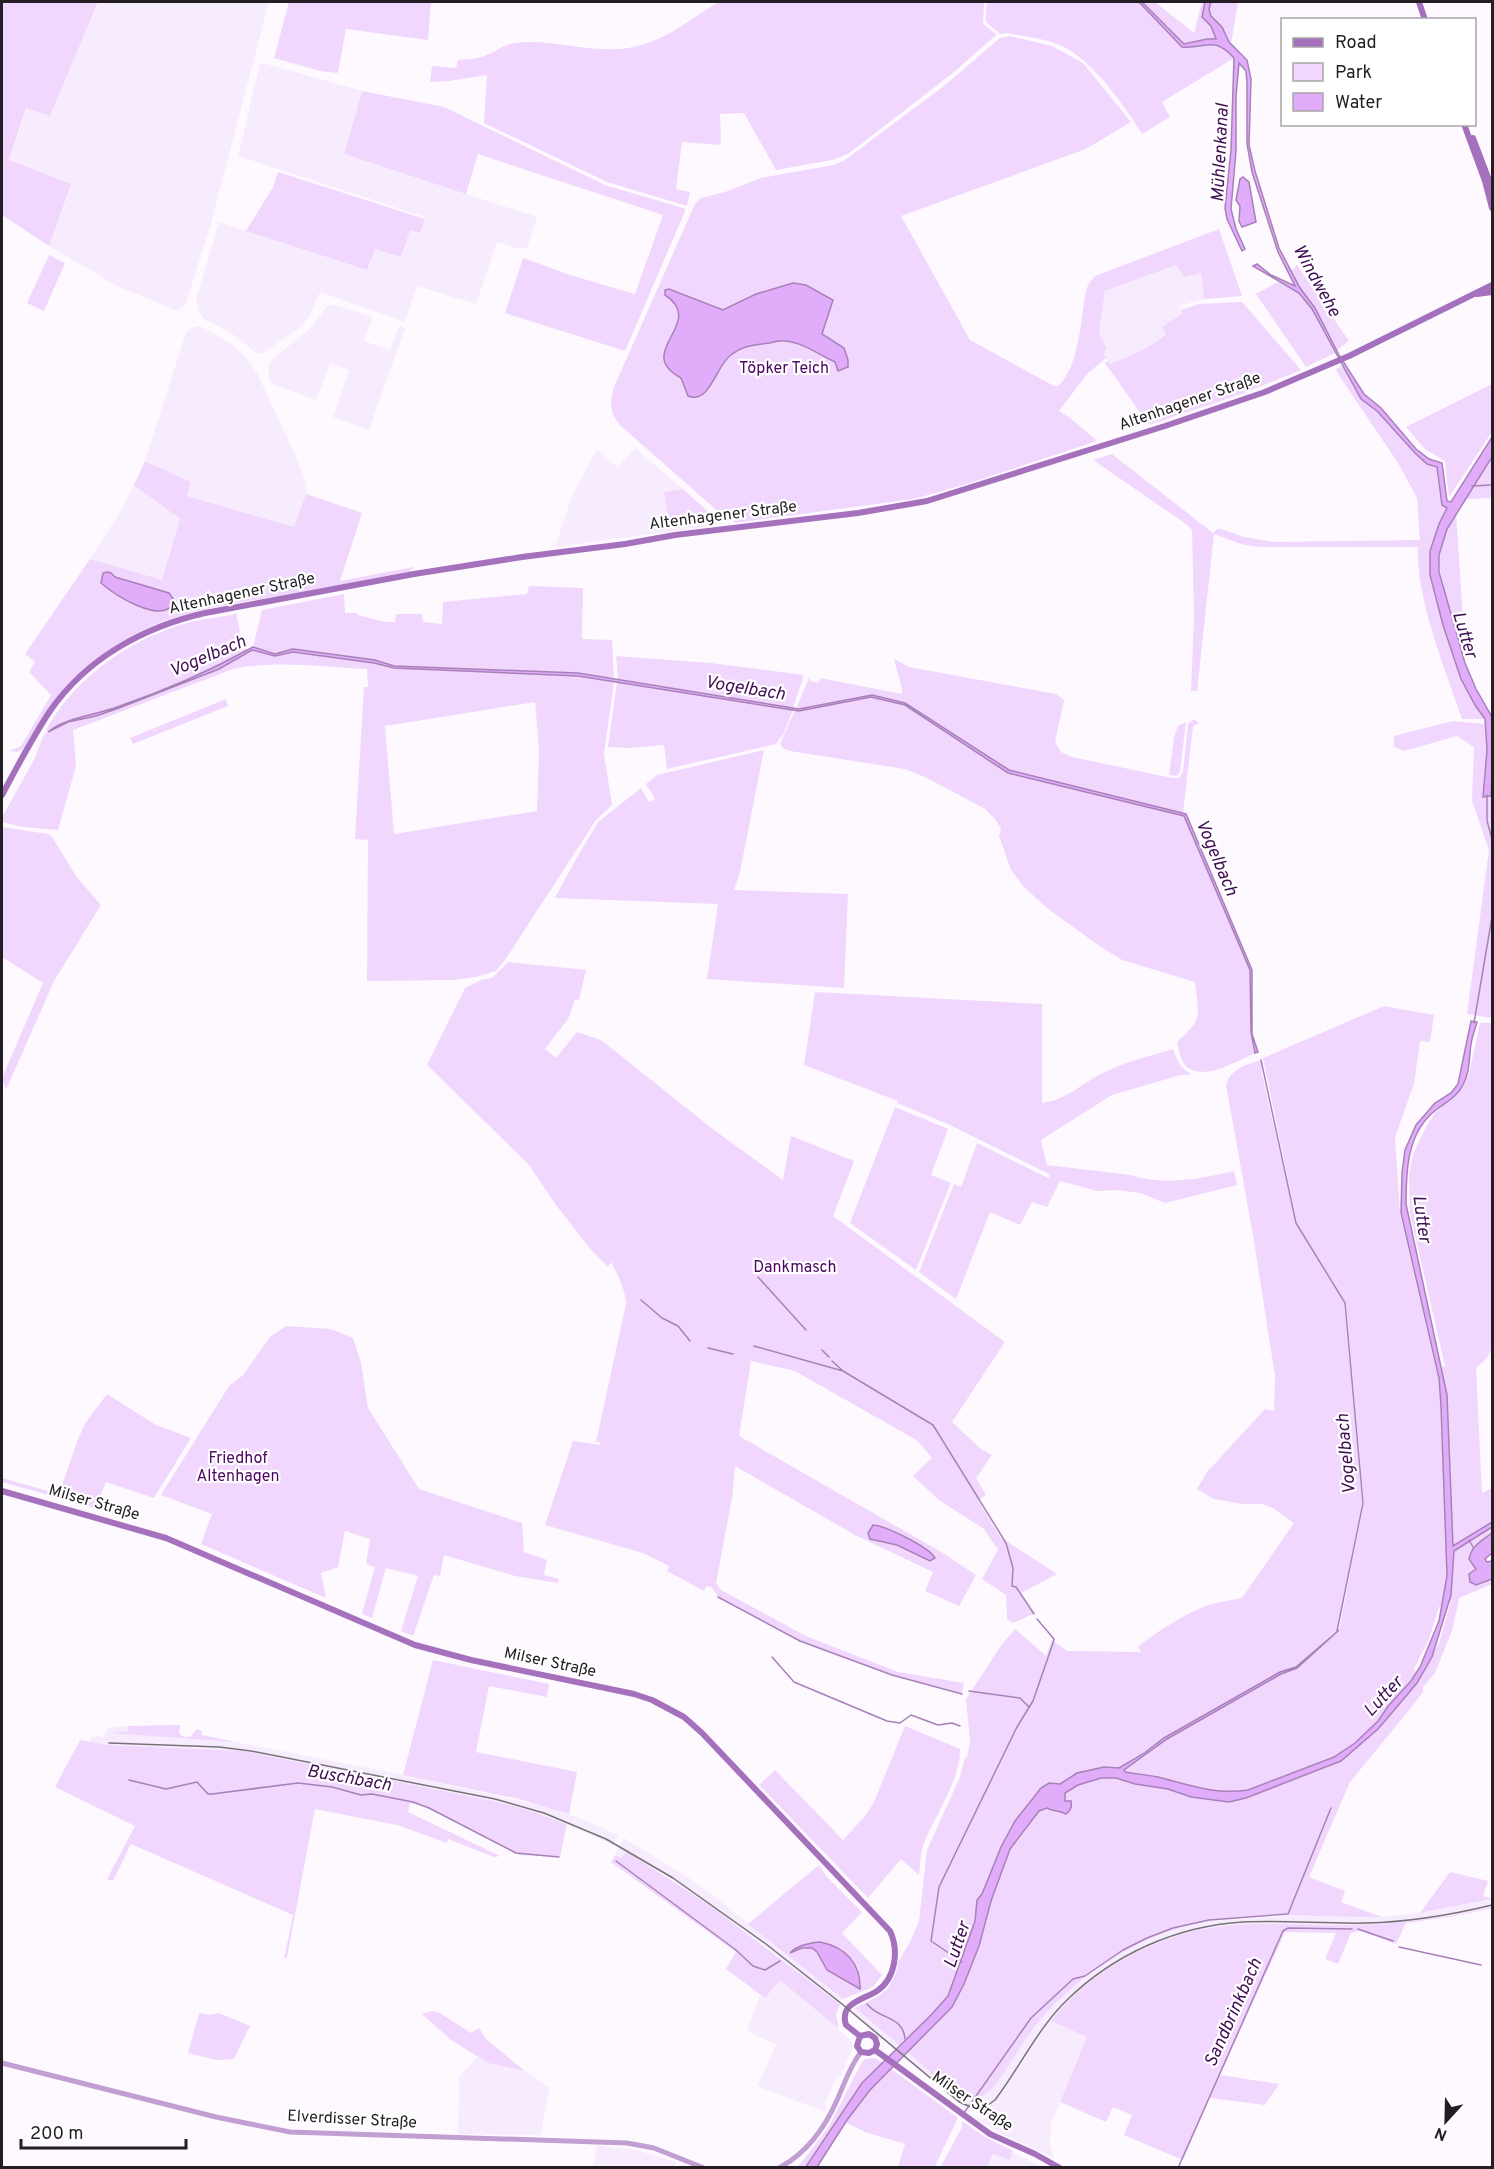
<svg xmlns="http://www.w3.org/2000/svg" width="1494" height="2169" font-family="Overpass,sans-serif">
  <rect width="100%" height="100%" fill="#fdf9ff"/>
  <path fill="#f7ecfd" d="M98 2H269L210 227 186 303 182 308 175 310 117 286 49 246 70 184 9 161 27 108 50 116Z
    M263 63 362 91 344 154 537 217 527 248H516L497 242 476 304 417 286 405 322 320 292 310 315 302 326 262 354 256 353 234 335 203 318 199 312 196 300 219 222 367 270 375 248 410 230 420 233 425 217 238 156 260 64Z
    M1176 265 1201 273 1204 299 1179 306 1182 313 1167 334 1146 348 1110 365 1103 353 1099 333 1105 291Z
    M333 305 373 317 364 341 390 350 399 326 405 328 369 430 333 417 349 370 330 363 316 400 272 384 269 377 268 367 271 360 310 329 327 306Z
    M200 326 230 343 245 356 257 373 295 454 307 485 306 494 294 527 187 496 191 482 145 461 186 332 192 328Z
    M635 448 683 489 664 492 669 526 716 519 718 521 717 525 555 547 572 496 597 449 617 467Z
    M134 485 180 519 162 581 90 559 122 509Z
    M128 1726 129 1731 110 1733 236 1742 403 1775 551 1808 585 1820 618 1835 613 1845 567 1824 523 1809 243 1751 108 1745 93 1744 90 1741V1738H95L96 1735 104 1737 107 1728Z
    M624 1838 689 1878 715 1897 843 1999 840 2004 743 1929 659 1871 626 1851 622 1858 615 1855Z
    M1492 1899V1907L1455 1915 1406 1923 1339 1926 1255 1924 1221 1926 1176 1936 1152 1945 1118 1963 1085 1986 1051 2020 1087 2037 1051 2124 1050 2145 1054 2158 997 2132 976 2118 985 2119 993 2108 991 2106 975 2110 962 2106 903 2057 908 2052 961 2095 982 2096 989 2092 1033 2027 1061 1998 1080 1982 1122 1951 1152 1937 1178 1928 1213 1920 1292 1916 1382 1917 1434 1911Z
    M779 1979 827 2018 852 2042 853 2047 840 2077 834 2083 825 2103 826 2112 757 2086 776 2045 747 2031 760 1995 765 1998Z
    M855 2008 899 2045 895 2050 851 2013Z
    M477 2057 488 2063 525 2071 550 2088 540 2135 458 2134 459 2077Z
    M597 2146 633 2149 676 2162 674 2167H593Z
    M993 2153 1010 2160 1013 2153 1043 2167 987 2168Z"/>
  <path fill="#f1d7fd" fill-rule="evenodd" d="M2 2H98L50 116 26 108 9 160 71 184 49 246 2 215V29L3 18H2Z
    M289 2H431L428 40 346 29 338 73 320 71 274 58Z
    M719 2H984L983 24 995 33 996 35 954 72 848 154 832 160 776 170 744 113 720 114 721 145 682 142 676 189 690 192 687 206 607 182 484 123 487 75 449 81 430 82 432 66 456 68 458 60C465 59 474 60 481 57 492 54 502 45 515 43 543 39 573 48 602 49 655 52 678 26 719 2Z
    M987 2H1139L1182 47C1206 49 1213 35 1234 58L1162 102 1170 117 1142 134C1126 107 1091 59 1062 46 1045 38 1025 37 1007 33L1000 34C983 18 985 28 987 2Z
    M1142 2H1155L1194 33C1198 22 1198 10 1203 2H1205L1202 17 1211 26 1217 39H1207L1184 44Z
    M1211 2H1238L1231 44C1227 39 1225 33 1221 27 1215 17 1207 15 1211 2Z
    M1010 36 1052 46 1083 63 1131 122 1086 149 901 216 970 340 1054 386H1058C1079 368 1081 318 1086 291L1088 285 1095 276 1219 229 1242 296 1204 299 1201 273 1184 277 1176 265 1105 291 1099 333 1107 349 1103 353 1106 358 1087 374 1059 411 1070 418 1097 441 970 483 914 499 734 523 732 509H726L727 514H721L621 426C610 414 609 403 614 387L695 204 701 198 725 192 761 178 834 165 845 160 944 86 1000 38Z
    M362 91 444 107 605 185 686 209 625 351 505 313 523 258 570 275 635 294 663 215 478 154 466 194 344 154Z
    M278 172 425 219 420 233 410 230 401 257 375 249 367 270 246 231 273 187Z
    M49 255 65 263 44 311 27 303Z
    M1297 265 1349 341 1337 350 1315 308 1300 288 1291 271Z
    M1278 282 1299 293 1312 309 1335 353 1306 367 1256 294Z
    M1242 302 1301 370 1247 392 1149 425 1105 363 1108 361 1110 364C1130 356 1150 348 1166 334L1162 327 1182 314 1181 310 1199 304Z
    M1342 366 1350 376 1361 399 1377 411 1415 453 1437 467 1439 485 1448 508 1439 524 1430 575 1443 625 1461 679 1475 705 1485 719H1462C1445 668 1416 600 1418 547H1263L1244 545 1214 534 1197 691H1191L1194 616 1192 530 1186 524 1093 460 1112 454 1213 533 1217 529H1221L1244 537 1274 542 1420 540 1417 498 1398 463 1338 374 1336 369Z
    M1492 384V432L1449 497 1445 461 1426 450 1406 427Z
    M1492 457V498L1465 499Z
    M145 461 191 482 187 496 294 527 306 494 362 513 340 581 414 567 409 572C362 581 314 590 266 598 235 604 203 608 173 618 105 640 58 688 23 749L17 752 9 751 21 746 51 695 29 672 35 662 25 654 90 559 162 580 180 519 134 485ZM111 573 115 577 148 609 108 589Z
    M683 489 716 519 669 526 664 492Z
    M1456 512 1463 618 1452 621C1440 575 1430 557 1456 512Z
    M529 586 583 588 582 639 612 640 614 679 578 673 394 666 375 660 293 650 275 654 253 647 262 610 344 594 345 613H357L358 615 385 622H395L396 614H422L423 622 442 624 443 602 527 594Z
    M236 612 241 637 247 651 218 667 157 692 96 714 67 722 45 732C73 680 124 643 180 625 198 619 217 618 235 614Z
    M252 650 275 656 293 652 374 663 394 668 578 676 614 682 604 754 612 805 596 820 505 960 496 971 476 977 453 980 367 981 368 840 355 839 364 687H368L367 669C323 667 276 660 233 669L73 730 76 766 58 830 23 827 2 822V817L34 760 44 734 68 722 96 716 119 708 219 669ZM535 702 539 750 537 811 394 834 385 726Z
    M616 656 711 663 804 675 793 708 618 679Z
    M894 659 909 667 1056 694 1064 700 1055 742 1061 752 1072 757 1172 778H1179L1183 772 1188 724 1194 719 1199 723 1193 726 1183 813 1009 770 902 702 872 695 796 709 810 676V681L819 683 820 678 902 694V689Z
    M617 682 793 710 784 733 776 744 667 769 664 745 628 748 608 747Z
    M871 697 905 705 1008 773 1184 816 1250 970 1251 1032 1255 1053C1237 1061 1202 1083 1185 1065 1180 1059 1179 1050 1177 1042 1203 1018 1199 1018 1195 982L1122 960 1098 945 1047 908 1024 887 1011 870 999 836 1001 829 995 819 985 809 927 778 905 769 790 751 784 749 780 744 795 710Z
    M226 699 228 706 133 744 130 738Z
    M1453 721 1484 724 1487 750 1483 797 1492 780V774V1018L1467 1014 1489 850 1472 801 1474 747 1457 736 1404 751 1394 747V736Z
    M1186 722 1180 772 1176 776 1169 775 1174 737 1178 726Z
    M764 750 740 872 734 890 848 894 844 988 707 979 718 904 555 898 575 861 598 822 641 788 649 802 655 799 646 784 657 775Z
    M2 827 48 834 52 837 76 876 101 905 54 981 6 1090 2 1078 43 983 2 957Z
    M508 962 586 970 579 1000 575 999 568 1019 545 1049 556 1058 577 1032 601 1040 714 1130 783 1180 791 1136 854 1161 833 1216 1005 1342 952 1422 981 1449 992 1455 976 1478 986 1495 978 1500 1000 1537 1057 1574 1021 1593 1035 1613 1013 1623 1007 1619 1006 1595 982 1579 998 1550 984 1529 939 1500 913 1476 932 1458 918 1441 795 1371 751 1361 739 1436 943 1553 976 1575 959 1606 925 1591 933 1572 855 1535 735 1466 732 1498 716 1583 721 1590 806 1636 898 1672 964 1683 962 1693 892 1675 801 1641 718 1596 711 1587 706 1586 704 1591 667 1571 669 1566 643 1553 545 1525 573 1441 600 1445V1442H596L626 1304C625 1288 618 1276 611 1262L608 1267 591 1250 556 1205 529 1165 427 1065 465 988 481 980 492 978Z
    M815 992 1042 1004V1103C1067 1100 1083 1082 1105 1072 1127 1061 1151 1056 1173 1049 1177 1060 1180 1068 1191 1074L1177 1076 1112 1095 1041 1140 1047 1165 1130 1175C1164 1186 1200 1179 1234 1171L1237 1185 1165 1203 1140 1193 1116 1190 1097 1191 1060 1181 1047 1207 1032 1202 1020 1225 990 1212 956 1299 919 1272 954 1184 961 1187 977 1143 1050 1179 1049 1174 950 1125 897 1103 898 1101 804 1065Z
    M1384 1006 1434 1015 1430 1042 1420 1041 1414 1084 1395 1137 1400 1214 1436 1369 1445 1366 1410 1213 1409 1174 1413 1154 1426 1127 1435 1113 1463 1087 1469 1074 1480 1023H1492V1348L1487 1358 1476 1368 1482 1493 1492 1488V1533L1473 1546C1473 1560 1475 1571 1476 1585L1492 1579V1584L1459 1598 1453 1628 1435 1673 1423 1687V1692L1411 1708 1350 1782 1309 1877 1345 1891 1341 1902 1382 1917C1326 1918 1268 1911 1213 1920 1149 1930 1092 1965 1048 2011 1024 2035 1011 2068 989 2092 983 2096 977 2099 970 2099 952 2096 922 2064 908 2052L936 2025 957 1998 979 1946 991 1901 1010 1849 1039 1811 1065 1802V1793L1078 1785 1101 1778H1116L1135 1784 1168 1789 1191 1797 1229 1801 1246 1798 1334 1765 1378 1729 1417 1683 1439 1643 1451 1601 1439 1607 1429 1639 1414 1669 1416 1672 1411 1681 1366 1734 1339 1754 1248 1790C1215 1795 1189 1785 1158 1777 1148 1775 1136 1774 1125 1772L1123 1769 1141 1759 1167 1739 1281 1674 1297 1668 1339 1630 1364 1502 1346 1304 1297 1223 1263 1058Z
    M1261 1060 1262 1074 1296 1223 1344 1303 1349 1359 1351 1364 1362 1503 1337 1630 1296 1667 1280 1672 1164 1738 1143 1754 1119 1768 1104 1767 1077 1773 1060 1784C1028 1776 992 1870 982 1894L977 1900 975 1921 948 1996 942 2004 899 2045 855 2008 879 1996 888 1988 896 1973 898 1962 910 1942 919 1921 927 1850 960 1777 965 1758 967 1757 970 1741 966 1699 1002 1644 1015 1629 1046 1656 1052 1640 1067 1651 1141 1652 1138 1647C1156 1632 1186 1613 1209 1605 1219 1602 1231 1600 1242 1598L1294 1523 1273 1508 1262 1504H1242L1214 1499 1197 1489 1207 1472 1265 1409 1274 1411 1275 1376 1254 1241 1226 1085C1231 1068 1246 1065 1261 1060Z
    M895 1107 948 1129 931 1175 951 1183 916 1270 850 1223Z
    M286 1326 331 1329 353 1338 361 1363 368 1408 419 1489 522 1523 524 1552 547 1560 544 1575 559 1579 558 1583 515 1576 444 1555 440 1576 434 1575 413 1636 401 1631 418 1576 386 1568 372 1618 362 1614 375 1567 366 1564 370 1539 345 1531 338 1567 321 1573 326 1598 201 1544 212 1514 161 1495 229 1386 243 1375 270 1337Z
    M107 1394 156 1425 191 1438 154 1498 106 1482 95 1508 2 1482V1478L59 1494 78 1439 86 1422Z
    M433 1660 549 1684 547 1697 489 1686 476 1752 577 1772 569 1814 519 1799 403 1775Z
    M177 1725H180L179 1733 184 1737H190L197 1729 202 1731 201 1735 236 1742 109 1733 128 1731V1726Z
    M905 1726 960 1749C961 1781 933 1817 923 1846 920 1855 920 1866 919 1875L901 1859 868 1898 759 1785 775 1770 843 1840 865 1816 874 1802Z
    M80 1740 108 1745 243 1751 493 1801 524 1809 567 1824 560 1857 519 1855 429 1808 410 1803 408 1812 500 1856 494 1857 448 1839 447 1843 397 1825 315 1809 287 1957 284 1959 293 1915 131 1844 113 1881 107 1879 135 1826 55 1787Z
    M626 1851 709 1905 840 2004 836 2015 839 2029 780 1980 765 1998 726 1969 736 1952 611 1862 615 1855 622 1858Z
    M819 1865 827 1877 862 1912 842 1933 882 1975 873 1987 843 1999 748 1924ZM820 1942C837 1945 851 1954 859 1970L851 1984 827 1970 817 1952 812 1948H796L808 1943Z
    M1450 1872 1488 1881 1483 1896 1492 1899 1420 1913Z
    M1492 1907V1908C1464 1915 1435 1919 1406 1923L1396 1944 1360 1931 1351 1933 1338 1964 1325 1959 1336 1933 1285 1932 1220 2075 1279 2084 1265 2105 1210 2098 1183 2160 1124 2135 1132 2115 1113 2107 1106 2122 1060 2102 1087 2037 1051 2021C1092 1969 1158 1933 1224 1926 1266 1921 1309 1926 1352 1925 1400 1924 1446 1918 1492 1907Z
    M432 2011 440 2013 471 2033 479 2028 487 2040 525 2071 488 2063 451 2040 422 2014Z
    M199 2013 209 2015 219 2013 250 2026 234 2059 216 2060 188 2053Z
    M875 2058 883 2063 862 2083 805 2167 794 2168 801 2163 828 2128 862 2062 865 2059Z
    M890 2068 958 2118 934 2168 898 2167 905 2144 865 2132 845 2122 870 2090Z
    M962 2121 985 2137 1013 2151 1010 2160 993 2154 987 2167 940 2168 962 2127Z"/>
  <path fill="#e1acf9" stroke="#a881b9" stroke-width="1.5" d="M1139 2H1142L1184 44 1207 39H1216L1211 26 1202 17 1205 2H1211L1209 9 1211 16 1222 27 1229 42 1247 60 1251 79 1249 145 1255 171 1279 248 1300 288 1315 308 1339 355 1364 394 1381 408 1416 449 1429 459 1442 463 1447 501 1451 502 1492 437V457L1447 529 1439 555V572L1465 663 1476 689 1492 717V774L1491 796 1483 797 1487 750 1485 719 1475 705 1461 679 1443 625 1430 575V551L1439 524 1447 508 1442 505 1437 467 1427 464 1415 453 1377 411 1361 399 1312 309 1299 293 1253 266 1257 264 1271 275 1295 286 1278 252 1252 172 1247 144V82L1246 71 1239 63 1236 96V151L1231 209 1236 229 1245 249 1242 251 1227 219 1225 208 1231 150 1234 58C1213 35 1206 49 1182 47Z
    M1243 177 1249 182 1256 222 1242 227 1239 221 1240 206 1236 200 1240 179Z
    M793 283 806 285 833 300 822 334 844 348 848 360V367L838 371 835 362C820 355 800 341 784 341 779 340 774 342 770 343 755 345 743 345 731 355 716 365 710 405 688 396L681 378C632 352 708 323 665 295V290L669 289 723 310 756 294Z
    M107 572 111 573 115 577 169 593 174 600V604C159 624 115 595 101 583L103 573Z
    M253 647 275 654 293 649 375 660 394 666 578 673 799 709 872 695 905 703 1009 770 1186 814 1252 970V1034L1258 1052 1255 1053 1251 1032 1250 970 1184 816 1008 773 905 705 871 697 799 711 578 676 394 668 374 663 293 652 275 656 252 650 219 669 119 708 96 716 68 722 48 732C64 718 96 715 117 707 164 691 210 671 253 647Z
    M1471 1021 1477 1022C1475 1029 1472 1037 1471 1044 1469 1058 1470 1072 1463 1085 1458 1096 1445 1103 1436 1110 1407 1132 1406 1171 1406 1204L1447 1395 1453 1546 1492 1522V1527L1454 1551 1451 1595 1432 1657 1417 1683 1390 1715 1378 1729 1341 1761 1246 1798 1229 1802 1191 1797 1168 1789 1135 1784 1116 1778H1101L1078 1785 1065 1793V1801H1071C1072 1807 1071 1810 1066 1814 1059 1810 1054 1812 1047 1808L1039 1811 1010 1849 991 1901 979 1946 964 1984 952 2007 870 2090 847 2120 817 2167 805 2168 862 2083 932 2014 948 1996 975 1921 977 1900 982 1894 1001 1847 1015 1821 1041 1788 1049 1783 1060 1784 1077 1773 1104 1767 1119 1768 1143 1754 1164 1738 1280 1672 1296 1667 1339 1630 1297 1668 1281 1674 1167 1739 1124 1770 1125 1772C1136 1774 1148 1775 1158 1777 1189 1785 1215 1795 1248 1790L1334 1757 1355 1743 1378 1721 1389 1705 1411 1681 1420 1667 1439 1621 1447 1576 1441 1406 1439 1378 1401 1213 1402 1173 1405 1150 1416 1125 1435 1103 1451 1093 1458 1084Z
    M873 1525C886 1526 929 1547 935 1558L930 1561 897 1545 870 1539 868 1533Z
    M1492 1533V1553L1485 1559 1487 1562 1492 1561V1579L1476 1585 1470 1582 1469 1574 1476 1569 1469 1559C1472 1545 1481 1541 1492 1533Z
    M820 1942C845 1947 861 1963 860 1989L827 1970 817 1952 812 1948H802L790 1953C797 1945 809 1943 820 1942Z"/>
  <g fill="none" stroke-linecap="round" stroke-linejoin="round">
    <path stroke="#a881b9" stroke-width="1.5" d="M1472 486 1492 485
      M1487 795V821L1492 839
      M1474 1023 1492 917
      M1261 1060 1296 1223 1345 1303 1363 1503 1337 1631
      M758 1277 806 1330
      M641 1300 662 1318 678 1326 690 1341
      M754 1346 843 1371 933 1425 1006 1543 1013 1568 1012 1586 1016 1587 1034 1614
      M708 1348 733 1354
      M822 1350 829 1357
      M832 1361 842 1370
      M1469 1540 1473 1547
      M718 1597 800 1641 892 1675 962 1694
      M772 1657 794 1682 887 1721 900 1723 911 1715 938 1725 952 1723 960 1726
      M969 1691 1020 1698 1029 1707
      M129 1780 166 1789 197 1782 208 1794H212L298 1783 332 1787 361 1795 372 1794 413 1802 429 1808 516 1853 559 1857
      M616 1861 736 1950 753 1966 765 1970 780 1961
      M1358 1929 1393 1941
      M1399 1947 1481 1965
      M962 1962 931 1941 939 1887 1017 1727 1033 1701 1053 1643 1054 1639 1037 1619
      M867 2004C879 2020 903 2015 905 2039
      M964 2113 1031 2018 1073 1979 1085 1976 1123 1950 1147 1938 1173 1928 1209 1920 1288 1914 1331 1808
      M1178 2168 1283 1931 1288 1928 1352 1929"/>
    <path stroke="#c29fd2" stroke-width="5" d="M2 2063 216 2117 290 2132 627 2143 654 2148 704 2168
      M779 2168C807 2153 826 2126 838 2098 845 2082 850 2066 861 2052"/>
    <path stroke="#a571bc" stroke-width="6" d="M1419 2 1425 20
      M1464 124 1485 181 1492 208
      M1473 138 1492 188
      M1477 294 1492 292
      M2 795C17 767 32 738 50 711 86 659 143 627 205 613L414 574 522 557 625 544 675 535 858 513 927 501 1165 426 1265 392 1349 356 1492 285
      M2 1491 166 1538 415 1645 471 1660 634 1694 652 1700 684 1717 702 1733 890 1931C899 1950 896 1978 877 1991 863 2000 839 2003 846 2025L860 2036
      M860 2036 857 2046 861 2052 869 2053 875 2050
      M860 2036 869 2034 875 2038 877 2044 875 2050
      M875 2050 990 2134 1035 2154 1060 2168"/>
    <path stroke="#777379" stroke-width="1.5" d="M109 1743 219 1747 251 1751 495 1799 544 1813 606 1839 673 1878 766 1944 842 2004 958 2101C971 2109 983 2110 995 2100 1020 2067 1038 2028 1067 2000 1114 1954 1177 1926 1243 1922 1284 1920 1325 1924 1366 1923 1409 1922 1451 1915 1492 1905"/>
  </g>
  <g text-anchor="middle" dominant-baseline="central" stroke-width="4.5" stroke-linejoin="round" paint-order="stroke">
    <g font-size="16" fill="#4d0664" stroke="#fff">
      <text x="784" y="369">Töpker Teich</text>
      <text x="795" y="1268">Dankmasch</text>
      <text x="238" y="1459">Friedhof<tspan x="238" dy="18">Altenhagen</tspan></text>
    </g>
    <g font-size="16" fill="#221e24" stroke="#fff">
      <text transform="translate(1190 402) rotate(-19)">Altenhagener Straße</text>
      <text transform="translate(723 516) rotate(-7)">Altenhagener Straße</text>
      <text transform="translate(242 594) rotate(-12)">Altenhagener Straße</text>
      <text transform="translate(94 1503) rotate(16)">Milser Straße</text>
      <text transform="translate(550 1663) rotate(12)">Milser Straße</text>
      <text transform="translate(972 2102) rotate(34)">Milser Straße</text>
      <text transform="translate(352 2120) rotate(3)">Elverdisser Straße</text>
    </g>
    <g font-size="18" font-style="italic" fill="#410f53" stroke="#fff">
      <text transform="translate(1221 153) rotate(-87)">Mühlenkanal</text>
      <text transform="translate(1316 281) rotate(61)">Windwehe</text>
      <text transform="translate(1464 635) rotate(73)">Lutter</text>
      <text transform="translate(208 657) rotate(-23)">Vogelbach</text>
      <text transform="translate(745 689) rotate(9)">Vogelbach</text>
      <text transform="translate(1216 858) rotate(67)">Vogelbach</text>
      <text transform="translate(1421 1219) rotate(82)">Lutter</text>
      <text transform="translate(1347 1454) rotate(-95)">Vogelbach</text>
      <text transform="translate(1384 1697) rotate(-47)">Lutter</text>
      <text transform="translate(349 1779) rotate(10)">Buschbach</text>
      <text transform="translate(958 1945) rotate(-71)">Lutter</text>
      <text transform="translate(1234 2013) rotate(-66)">Sandbrinkbach</text>
    </g>
  </g>
  <rect width="1494" height="2169" fill="none" stroke="#221e24" stroke-width="6"/>
  <rect x="1281" y="18" width="195" height="108" fill="#ffffff" stroke="#a7a5a7" stroke-width="1.5"/>
  <rect x="1293" y="38" width="30" height="9" fill="#a571bc" stroke="#a7a5a7" stroke-width="1.5"/>
  <text x="1335" y="48" font-size="18" fill="#221e24">Road</text>
  <rect x="1293" y="63" width="30" height="18" fill="#f1d7fd" stroke="#a7a5a7" stroke-width="1.5"/>
  <text x="1335" y="78" font-size="18" fill="#221e24">Park</text>
  <rect x="1293" y="93" width="30" height="18" fill="#e1acf9" stroke="#a7a5a7" stroke-width="1.5"/>
  <text x="1335" y="108" font-size="18" fill="#221e24">Water</text>
  <g transform="translate(1446 2121) rotate(202)" stroke="#ffffff" stroke-width="4.5" paint-order="stroke">
  <path d="M0-4.5L10 22L0 15L-10 22Z" fill="#221e24"/>
  <text y="-9" font-size="16" font-weight="bold" text-anchor="middle" fill="#221e24">N</text>
  </g>
  <path d="M21 2139v9h165v-9" fill="none" stroke="#221e24" stroke-width="3"/>
  <text x="30" y="2139" font-size="18" fill="#221e24" stroke="#ffffff" stroke-width="4.5" paint-order="stroke">200 m</text>
</svg>
